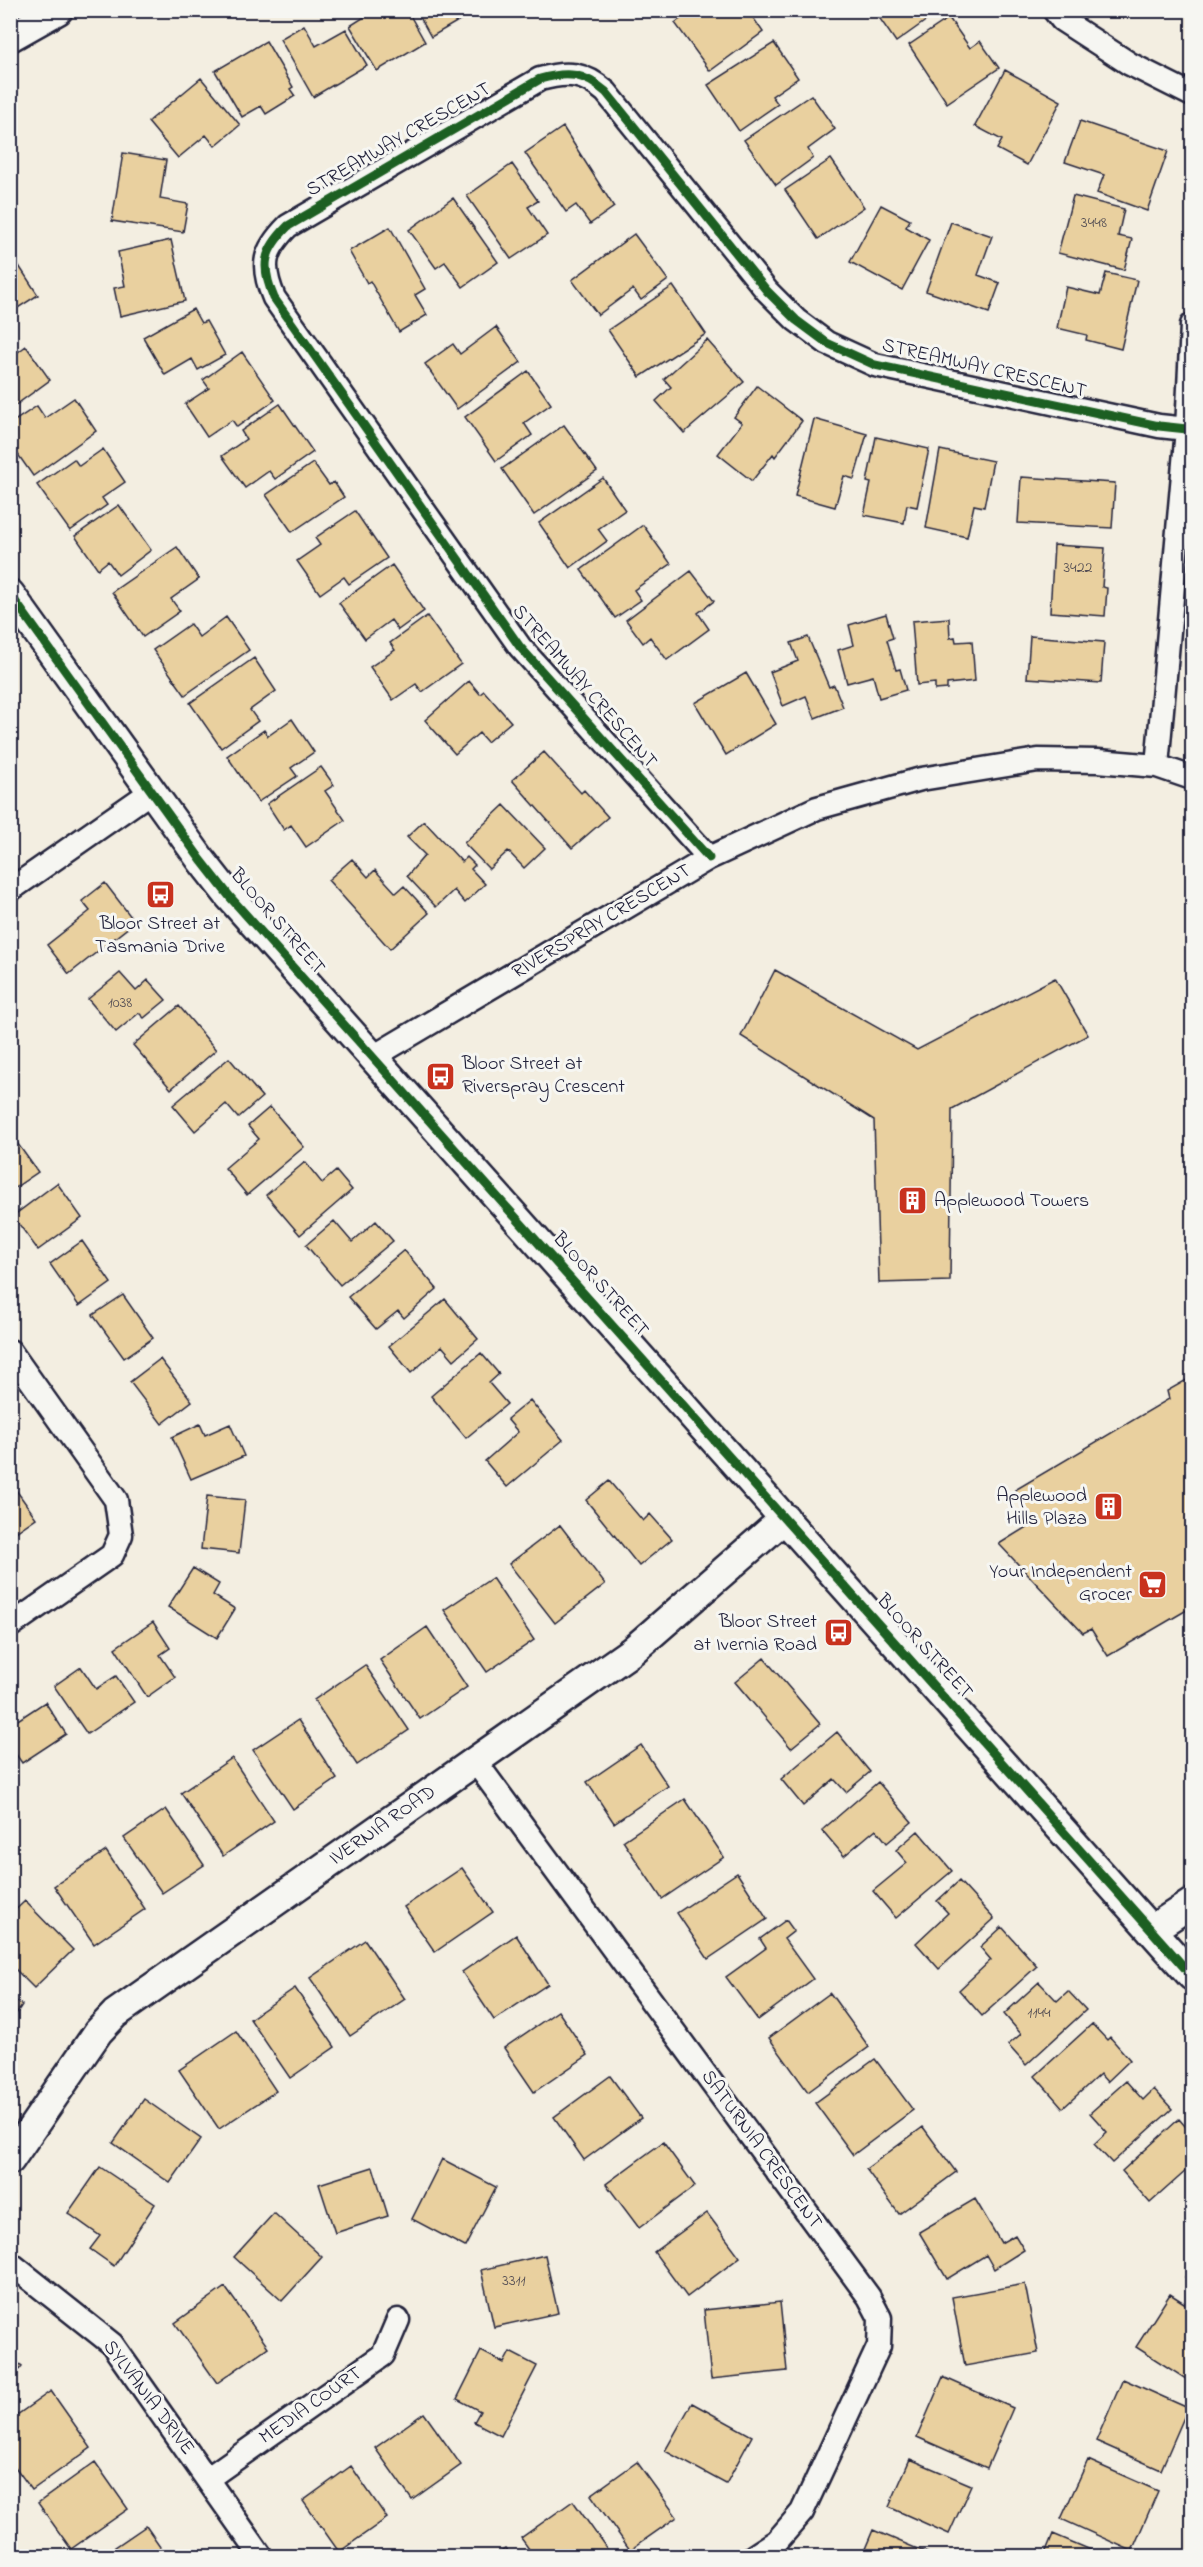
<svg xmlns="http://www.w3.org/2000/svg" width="1203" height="2567" font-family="'Indie Flower',sans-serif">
  <rect width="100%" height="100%" fill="#f3eee1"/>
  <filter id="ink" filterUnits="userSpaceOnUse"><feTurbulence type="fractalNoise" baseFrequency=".0167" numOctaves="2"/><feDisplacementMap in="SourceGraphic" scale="12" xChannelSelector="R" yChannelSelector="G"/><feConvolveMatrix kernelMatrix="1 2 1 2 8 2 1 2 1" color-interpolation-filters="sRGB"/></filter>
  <g filter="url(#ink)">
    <path fill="#e9d09f" stroke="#22223b" stroke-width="1.5" d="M363 10H407L425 42 377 71 350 26 366 16Z
      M416 10H477L431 37Z
      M692 10H748L763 32 710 71 675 23Z
      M941 10 896 42 878 16 885 10Z
      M949 18 970 48 980 41 999 68 947 103 909 45Z
      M304 25 316 46 346 29 367 65 313 97 280 39Z
      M266 41 293 87 290 89 295 96 266 114 261 106 242 117 215 71Z
      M774 43 798 78 772 96 778 104 739 131 708 85Z
      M1005 70 1061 101 1027 165 997 149 1002 140 975 126Z
      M201 78 240 125 215 146 206 135 178 158 148 122Z
      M811 95 835 129 808 149 813 158 776 185 744 140Z
      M1080 121 1168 151 1147 211 1097 193 1104 175 1065 162Z
      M563 127 614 207 590 224 576 205 566 212 525 153Z
      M123 153 166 160 160 199 188 204 183 232 112 221Z
      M831 159 864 207 818 239 785 190Z
      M512 164 538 201 528 207 547 235 511 259 467 196Z
      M1073 196 1124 209 1118 236 1132 239 1124 270 1058 253Z
      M453 198 498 262 463 287 445 262 436 268 409 230Z
      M881 205 910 220 906 227 929 240 902 290 850 262Z
      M951 222 992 236 978 275 1000 283 989 313 926 291Z
      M390 227 425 289 415 295 427 315 399 332 370 281 367 283 349 251Z
      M634 234 668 280 641 300 633 289 598 315 572 280Z
      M171 240 185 301 120 316 114 288 125 286 118 252Z
      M10 252 38 295 10 313Z
      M1106 273 1137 280 1121 349 1086 340 1087 335 1057 328 1066 287 1100 295Z
      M673 286 706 334 640 377 608 330Z
      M193 309 201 323 206 321 225 355 198 370 192 359 165 375 143 337Z
      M496 327 521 362 457 409 425 364 453 344 460 354Z
      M707 340 744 382 684 433 656 401 671 387 664 379Z
      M26 346 50 380 13 407 10 404V358Z
      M242 352 275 400 237 427 232 420 207 437 185 404 209 388 203 380Z
      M528 371 551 404 524 423 532 435 496 461 465 417Z
      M757 386 802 421 775 457 773 454 752 481 718 454 742 423 734 417Z
      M74 398 96 431 33 476 10 443V424L37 406 45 418Z
      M280 404 313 452 275 479 269 471 245 488 222 456 246 439 241 431Z
      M814 419 867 434 854 479 844 476 835 507 795 496Z
      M564 425 597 471 534 515 502 469Z
      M876 437 929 449 917 507 907 505 904 523 864 515 871 483 867 482Z
      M103 449 125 482 102 498 107 505 70 531 37 485 74 459 79 466Z
      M940 450 993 461 984 507 974 505 967 537 926 528Z
      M313 463 329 485 334 482 344 497 292 532 266 495Z
      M1021 477 1115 483 1112 528 1018 523Z
      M603 478 625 510 598 529 607 541 570 568 539 523Z
      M119 505 151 550 118 575 108 561 98 569 75 536Z
      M355 511 387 558 349 584 344 577 320 594 297 561 320 545 315 538Z
      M643 525 671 564 634 590 641 600 615 618 581 570Z
      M1054 545 1105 548 1102 587 1107 588 1105 616 1050 612Z
      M177 547 199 579 171 599 180 611 143 637 112 592Z
      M392 565 424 611 398 630 391 620 365 639 339 603Z
      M691 571 714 601 698 613 709 629 667 660 650 637 643 643 626 620Z
      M886 614 893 638 887 640 896 670 900 669 906 690 879 698 873 676 847 683 838 650 854 645 849 625Z
      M427 616 461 664 422 692 416 684 393 700 370 667 395 650 390 643Z
      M226 617 249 650 185 695 153 650 190 624 199 637Z
      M949 618 950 638 955 637 956 642 972 641 975 681 947 684V689L935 690V683L917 685 912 621Z
      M1030 636 1104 642 1101 683 1027 678Z
      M808 637 829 687 834 685 843 707 815 718 806 696 783 706 770 672 798 661 791 643Z
      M254 658 276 691 250 710 258 721 221 748 190 703Z
      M746 673 776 724 726 755 695 703Z
      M469 681 480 694 484 691 511 722 487 742 479 733 455 754 425 720Z
      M292 719 314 752 291 768 297 776 258 802 227 756 264 730 268 736Z
      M544 752 581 793 584 790 608 817 572 848 512 780Z
      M321 767 334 785 325 791 345 820 306 847 291 825 284 830 267 804Z
      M504 805 545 848 524 868 508 851 489 869 464 843Z
      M424 821 462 862 467 857 475 865 471 869 485 884 465 903 454 890 436 907 407 876 425 855 407 837Z
      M352 859 368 877 375 870 396 893 404 886 429 913 390 949 328 880Z
      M105 883 135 922 69 974 47 945 90 911 82 901Z
      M775 970 917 1050 1055 978 1088 1035 952 1109 950 1281 879 1283 874 1120 741 1036Z
      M120 973 136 991 148 980 166 1000 144 1018 139 1013 116 1032 88 999Z
      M179 1006 216 1050 171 1089 133 1045Z
      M229 1058 262 1097 238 1118 226 1104 195 1131 173 1105Z
      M270 1107 304 1147 247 1195 225 1168 259 1139 248 1126Z
      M10 1133 38 1172 10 1191Z
      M305 1162 322 1183 336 1171 352 1190 300 1235 266 1195Z
      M57 1183 82 1218 38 1250 13 1216Z
      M334 1221 352 1242 376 1221 393 1241 340 1285 306 1245Z
      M82 1241 111 1283 79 1306 50 1264Z
      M404 1250 437 1289 404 1318 398 1311 376 1329 348 1297Z
      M123 1295 153 1338 124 1358 93 1315Z
      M445 1299 478 1339 454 1360 442 1346 411 1373 389 1346Z
      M481 1353 499 1374 489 1383 507 1404 466 1438 431 1396Z
      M160 1359 192 1401 162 1424 130 1382Z
      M1190 1378 1192 1382V1607L1108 1656 1091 1629 1083 1633 999 1544 1033 1523 1015 1490 1169 1399 1167 1391Z
      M530 1400 563 1440 507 1487 485 1461 518 1432 507 1419Z
      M200 1424 205 1435 230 1424 244 1456 191 1479 172 1437Z
      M609 1481 643 1521 650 1514 672 1539 639 1566 586 1500Z
      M16 1490 36 1518 10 1536V1494Z
      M207 1496 245 1500 239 1553 201 1549Z
      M560 1525 605 1584 555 1623 509 1564Z
      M193 1568 219 1584 213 1595 235 1609 217 1638 168 1607Z
      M492 1578 534 1640 487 1672 444 1610Z
      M153 1622 170 1648 160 1655 175 1677 147 1697 115 1648Z
      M427 1627 467 1687 420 1719 380 1660Z
      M764 1658 820 1724 791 1748 735 1682Z
      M365 1665 409 1730 357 1765 314 1700Z
      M81 1667 96 1689 116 1676 134 1702 87 1734 54 1686Z
      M45 1702 66 1734 22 1763 10 1746V1725Z
      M298 1720 337 1779 293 1809 253 1750Z
      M837 1732 870 1772 846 1792 834 1779 803 1806 781 1779Z
      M641 1745 668 1786 614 1823 587 1782Z
      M232 1758 274 1821 223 1856 181 1793Z
      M878 1782 912 1822 887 1843 876 1829 844 1856 822 1830Z
      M685 1799 724 1857 662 1899 623 1841Z
      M166 1809 204 1865 162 1893 124 1838Z
      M918 1831 952 1871 896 1918 873 1891 907 1863 896 1850Z
      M106 1851 145 1909 94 1944 54 1886Z
      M462 1868 493 1912 435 1952 404 1907Z
      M737 1873 767 1919 708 1959 677 1913Z
      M959 1881 994 1919 939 1969 916 1943 948 1913 937 1901Z
      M25 1901 73 1950 34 1988 10 1964V1915Z
      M786 1920 794 1931 784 1939 813 1979 758 2020 726 1977 766 1948 760 1939Z
      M1002 1927 1037 1966 982 2016 959 1990 991 1960 980 1947Z
      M516 1935 548 1984 494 2020 462 1972Z
      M365 1940 405 1999 350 2036 310 1978Z
      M1039 1982 1057 2001 1068 1991 1086 2010 1026 2065 1008 2045 1021 2034 1004 2014Z
      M295 1988 335 2047 290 2078 250 2019Z
      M830 1993 869 2047 808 2092 769 2038Z
      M10 1997 22 2005 10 2023Z
      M558 2011 588 2055 534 2092 504 2048Z
      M1092 2024 1107 2040 1110 2037 1130 2060 1107 2082 1100 2074 1063 2108 1035 2076Z
      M236 2031 276 2091 219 2129 179 2070Z
      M875 2059 913 2110 853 2155 815 2103Z
      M610 2076 641 2118 584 2160 554 2117Z
      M1126 2081 1143 2100 1154 2089 1172 2109 1112 2163 1094 2144 1107 2132 1090 2113Z
      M144 2099 201 2139 170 2183 113 2143Z
      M1179 2119 1192 2134V2176L1187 2170 1150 2203 1122 2171Z
      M923 2127 956 2172 899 2214 866 2169Z
      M663 2142 695 2186 639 2228 606 2184Z
      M442 2159 496 2187 465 2247 412 2219Z
      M100 2167 155 2204 114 2266 90 2249 100 2236 68 2213Z
      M373 2167 388 2216 335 2233 319 2184Z
      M975 2199 1001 2243 1015 2235 1024 2250 994 2269 986 2255 947 2279 919 2232Z
      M274 2213 322 2257 282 2301 234 2257Z
      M707 2213 740 2257 687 2297 654 2252Z
      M545 2255 558 2313 494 2327 481 2270Z
      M1192 2266V2281L1185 2277Z
      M1025 2284 1038 2353 965 2366 952 2297Z
      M225 2287 268 2347 217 2383 175 2323Z
      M1170 2294 1192 2308V2383L1136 2347Z
      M780 2302 787 2371 711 2379 704 2310Z
      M481 2351 504 2363 510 2352 537 2366 501 2436 474 2422 480 2411 457 2399Z
      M10 2357 22 2366 10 2381Z
      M943 2377 1013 2408 987 2468 917 2437Z
      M1123 2379 1188 2408 1161 2470 1096 2441Z
      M51 2391 91 2448 32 2490 10 2460V2420Z
      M692 2403 752 2436 726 2484 665 2451Z
      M424 2413 461 2465 412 2500 375 2448Z
      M910 2459 971 2485 949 2534 889 2507Z
      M1088 2460 1158 2491 1132 2551 1061 2519Z
      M95 2462 128 2509 71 2549 38 2503Z
      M637 2462 677 2517 630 2550 591 2495Z
      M351 2466 387 2518 339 2552 303 2501Z
      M573 2501 612 2556H534L521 2538Z
      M146 2526 167 2556H102Z
      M873 2530 934 2556H862Z
      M1053 2534 1105 2556H1044Z
      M505 2548 511 2556H493Z"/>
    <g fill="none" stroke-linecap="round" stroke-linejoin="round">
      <defs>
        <path id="minor" d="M1054 10 1062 20 1130 64 1192 95
          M1157 766 1187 429 1192 325
          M709 858 520 647 274 298C260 265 264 250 288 226L540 79C568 71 584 73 606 92L767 291 796 320 827 343 875 365 1159 426 1187 429
          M10 890 152 791
          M373 1057 709 858 817 808 921 779 1038 760 1098 761 1157 766 1192 778
          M10 1351 116 1500 121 1535 112 1555 10 1626
          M475 1761 869 2297 880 2318 879 2346 802 2512 777 2541 754 2556
          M10 2263 112 2344 261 2556
          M207 2479 383 2355 398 2320"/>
        <path id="tertiary" d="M10 37 58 10
          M10 594 201 860 230 897 1192 1976
          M1151 1930 1192 1903
          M10 2160 98 2032 115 2014 632 1651 785 1518"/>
      </defs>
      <use href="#minor" stroke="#22223b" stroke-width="27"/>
      <use href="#tertiary" stroke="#22223b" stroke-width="33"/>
      <use href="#minor" stroke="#f6f6f2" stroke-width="22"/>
      <use href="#tertiary" stroke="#f6f6f2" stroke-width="28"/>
      <defs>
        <path id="cycleway" d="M10 594 201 860 230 897 1192 1976
          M709 858 520 647 274 298C260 265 264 250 288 226L540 79C568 71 584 73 606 92L767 291 796 320 827 343 875 365 1159 426 1187 429"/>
      </defs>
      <use href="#cycleway" stroke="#f6f6f2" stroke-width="13"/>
      <use href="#cycleway" stroke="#1b5e20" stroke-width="9"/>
    </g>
  </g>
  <defs>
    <symbol id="bus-square" viewBox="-11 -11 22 22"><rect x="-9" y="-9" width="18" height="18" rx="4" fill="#c8321e" stroke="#f6f6f2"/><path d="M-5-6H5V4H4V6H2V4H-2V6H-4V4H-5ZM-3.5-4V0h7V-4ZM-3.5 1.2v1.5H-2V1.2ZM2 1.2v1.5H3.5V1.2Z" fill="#fff"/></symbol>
    <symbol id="building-square" viewBox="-11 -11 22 22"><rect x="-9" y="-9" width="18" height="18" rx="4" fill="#c8321e" stroke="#f6f6f2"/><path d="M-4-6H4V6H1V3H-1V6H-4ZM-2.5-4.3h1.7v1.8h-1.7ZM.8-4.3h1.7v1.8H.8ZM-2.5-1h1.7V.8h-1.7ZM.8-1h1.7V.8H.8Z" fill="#fff"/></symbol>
    <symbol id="supermarket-square" viewBox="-11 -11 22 22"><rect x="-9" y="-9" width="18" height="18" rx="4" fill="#c8321e" stroke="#f6f6f2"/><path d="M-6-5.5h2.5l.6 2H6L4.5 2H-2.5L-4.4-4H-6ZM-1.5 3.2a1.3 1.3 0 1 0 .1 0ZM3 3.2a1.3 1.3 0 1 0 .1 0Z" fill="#fff"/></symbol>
  </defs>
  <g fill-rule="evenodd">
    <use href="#bus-square" x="144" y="878" width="33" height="33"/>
    <use href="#bus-square" x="424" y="1060" width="33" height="33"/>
    <use href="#building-square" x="896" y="1184" width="33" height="33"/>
    <use href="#building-square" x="1092" y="1490" width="33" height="33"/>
    <use href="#supermarket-square" x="1136" y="1568" width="33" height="33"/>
    <use href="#bus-square" x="822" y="1616" width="33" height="33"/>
  </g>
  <g text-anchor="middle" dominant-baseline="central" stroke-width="6" stroke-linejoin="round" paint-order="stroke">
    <g font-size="16" fill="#544e54">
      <text x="1094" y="223">3448</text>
      <text x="1078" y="568">3422</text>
      <text x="120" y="1003">1038</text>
      <text x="1039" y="2013">1144</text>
      <text x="514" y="2281">3311</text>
    </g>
    <g font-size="20" fill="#22223b" stroke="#f6f6f2">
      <text transform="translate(399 140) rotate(-30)">STREAMWAY CRESCENT</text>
      <text transform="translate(984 369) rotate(13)">STREAMWAY CRESCENT</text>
      <text transform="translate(584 687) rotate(49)">STREAMWAY CRESCENT</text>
      <text transform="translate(277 922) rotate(49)">BLOOR STREET</text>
      <text transform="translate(602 922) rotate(-31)">RIVERSPRAY CRESCENT</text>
      <text transform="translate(600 1285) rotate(48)">BLOOR STREET</text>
      <text transform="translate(924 1647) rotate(48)">BLOOR STREET</text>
      <text transform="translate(383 1826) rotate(-35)">IVERNIA ROAD</text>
      <text transform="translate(761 2150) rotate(54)">SATURNIA CRESCENT</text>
      <text transform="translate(148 2398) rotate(53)">SYLVANIA DRIVE</text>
      <text transform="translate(311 2406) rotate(-35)">MEDIA COURT</text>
    </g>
    <g font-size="20" fill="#22223b" stroke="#f6f6f2" text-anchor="end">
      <text x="160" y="924" text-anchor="middle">Bloor Street at<tspan x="160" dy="23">Tasmania Drive</tspan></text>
      <text x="462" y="1064" text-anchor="start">Bloor Street at<tspan x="462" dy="23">Riverspray Crescent</tspan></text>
      <text x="934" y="1201" text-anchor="start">Applewood Towers</text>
      <text x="1087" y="1496">Applewood<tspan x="1087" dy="23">Hills Plaza</tspan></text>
      <text x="1132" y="1572">Your Independent<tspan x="1132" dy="23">Grocer</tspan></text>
      <text x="817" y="1622">Bloor Street<tspan x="817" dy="23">at Ivernia Road</tspan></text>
    </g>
  </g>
  <rect width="1203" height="2567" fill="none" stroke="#f6f6f2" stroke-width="36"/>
  <rect x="18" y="18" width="1167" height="2531" fill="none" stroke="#22223b" stroke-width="2" filter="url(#ink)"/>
</svg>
